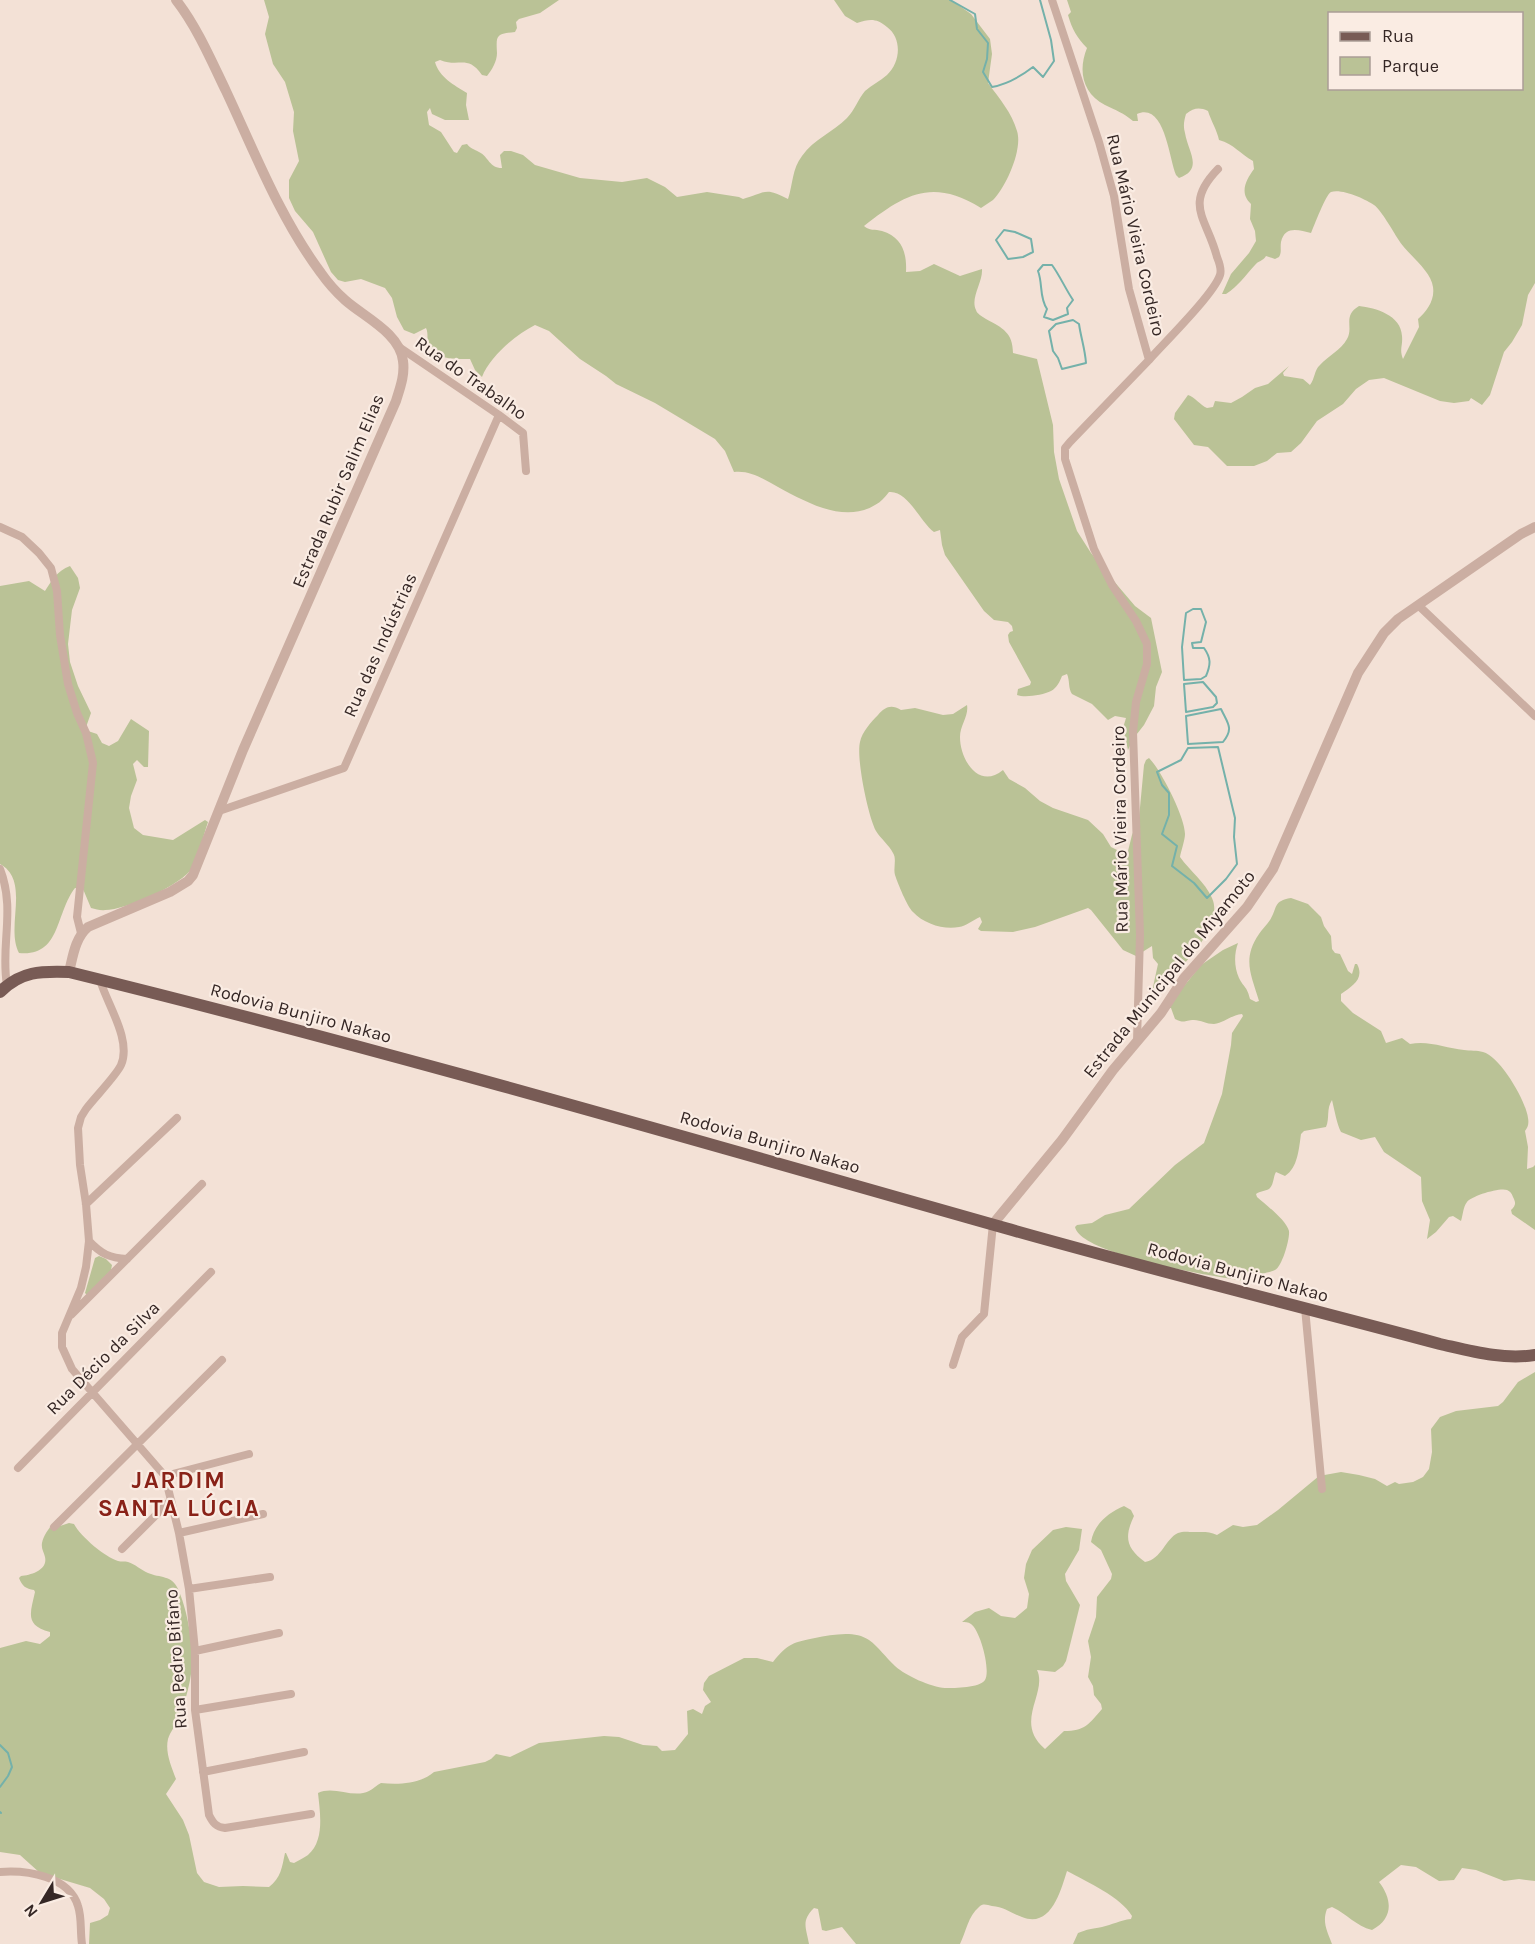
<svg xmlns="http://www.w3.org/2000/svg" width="1535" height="1944" font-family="Karla,sans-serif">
  <rect width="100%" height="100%" fill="#f3e1d6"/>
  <path fill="#bac296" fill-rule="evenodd" d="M264 0H559L540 13 519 19 516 22 517 28 515 32C496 34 496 35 497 53 497 61 492 70 487 76L482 75C467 54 460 68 440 60L435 62C439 77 454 85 467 93L466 105 469 120H445L432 114 430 108 427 112 429 125 441 132 454 152 457 153 462 145 467 144C471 149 474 149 479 152 489 157 489 168 502 168L500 155 504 151H511L523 155 535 165 580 178 622 182 647 178 665 187 677 197 707 192 739 197 743 199C766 193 764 186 788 199 793 184 792 169 802 156 814 139 833 132 847 118 855 110 858 99 865 91 872 85 880 81 887 75 901 62 902 38 887 27 876 18 870 19 857 23L845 16 834 0H951L971 14 990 39 992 54 988 83C999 98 1012 113 1017 131 1023 149 1006 187 993 200 989 203 985 205 981 208 932 178 905 194 864 226 869 231 875 229 882 231 902 237 907 253 906 272L920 271 934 264 960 276 982 269C983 282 970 298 976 310 977 314 982 316 986 319 1003 328 1013 333 1013 353L1037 359 1053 425 1054 452 1059 479 1077 531 1091 553 1118 586 1135 606 1151 618 1162 672 1156 687 1154 706 1144 725 1133 739 1128 750 1123 728 1126 718 1115 716 1108 720 1092 704 1072 694C1068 688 1070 681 1067 674L1062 676C1060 681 1057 688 1051 691 1043 695 1025 698 1017 695L1018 689 1030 685 1031 682 1009 642 1008 635 1010 632 1013 631 1012 626 1008 622 994 620 984 611 945 555 942 545 940 530 934 532C920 522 908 490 889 492 885 497 881 502 875 505 844 524 806 502 778 487 764 479 750 470 734 472L725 451 715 439 655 403 616 384 606 376 580 359 549 331 535 325C515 335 490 357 482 377L475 370 470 359C457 359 436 360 429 347 426 341 429 334 426 328L414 334 404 330 397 317 392 298 385 288 361 279 345 282 338 280 331 272 313 232 295 211 289 198V180L299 161 293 131 294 112 285 82 273 64 265 34 269 17Z
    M1067 0H1535V283L1528 295 1522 325 1512 342 1504 352 1490 395 1482 405 1471 398 1469 401 1454 403 1440 401 1384 378 1369 380 1356 389 1343 404 1317 421 1301 443 1291 452 1277 453 1267 461 1254 466H1227L1208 447 1194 445 1174 419 1175 413 1188 395C1195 397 1200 405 1207 408L1213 407 1215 401 1231 403 1242 397 1255 388 1268 384 1289 366 1283 373 1284 376 1303 379 1310 385C1315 379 1314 370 1320 365 1328 356 1341 350 1347 339 1354 327 1342 316 1359 306 1376 308 1401 315 1402 336 1403 346 1399 349 1403 359L1419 327 1418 319C1427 311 1435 300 1433 287 1431 270 1407 254 1398 239 1393 231 1381 210 1374 205 1366 199 1341 188 1331 192 1326 194 1314 226 1311 233 1299 230 1285 225 1281 242 1280 248 1282 252 1279 257L1275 259 1266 256C1263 261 1258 261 1255 265 1245 276 1238 286 1226 294H1222L1231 274 1249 253 1256 241 1255 231 1250 219 1251 204C1239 193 1246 180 1254 169L1253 161C1240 154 1234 144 1219 140 1217 130 1211 121 1208 111 1199 107 1194 108 1186 114 1184 121 1183 126 1185 133 1188 152 1204 169 1179 178L1176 175C1169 159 1165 102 1137 114L1138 121H1133C1122 112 1117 111 1105 105 1082 93 1078 70 1087 48 1077 38 1072 29 1068 15L1071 12ZM1330 14H1522V88H1330Z
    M70 566 78 578 80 588 72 610 68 644 70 662 78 686 91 713 85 730 97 734 102 743 109 746 118 741 131 719 149 731 148 767H144L137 760 133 764 137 780 131 796 129 808 134 828 143 835 173 840 205 820 208 822C203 836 200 854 193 867 182 885 126 910 105 910 101 911 96 909 91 908L83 889 75 888C55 914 61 957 19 953 5 927 31 881 0 864V586L29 581 45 591C52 580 57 571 70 566Z
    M967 705C969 716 960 725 960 737 960 760 979 790 1003 770L1009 779 1025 788 1040 801 1053 808 1088 820 1103 834 1111 847 1127 855 1132 835 1139 818 1144 765 1146 760 1149 758C1161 770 1185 817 1185 834 1185 840 1181 851 1180 857 1190 871 1205 882 1212 898 1226 929 1172 977 1151 996L1158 964 1153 958 1152 946 1136 956 1123 950 1091 910 1088 908 1035 927 1013 932 981 931 978 929 982 922 980 917C973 920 966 926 959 927 944 930 924 924 913 912 907 906 898 884 895 875 893 868 897 859 893 853 889 845 881 839 876 831 868 816 856 758 860 742 862 732 871 722 878 715 885 707 891 704 901 710L915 708 943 715 953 714Z
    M1291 898 1308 904 1321 917 1324 926 1331 936 1332 949 1335 953 1340 954 1348 971 1352 974 1355 964H1357C1365 979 1352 986 1341 994V1001L1353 1013 1381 1031 1386 1043 1402 1038 1410 1044C1428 1040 1446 1048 1464 1050 1470 1051 1477 1050 1483 1052 1500 1056 1526 1101 1528 1118 1529 1124 1528 1127 1525 1131L1528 1147 1527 1169 1533 1167 1535 1165V1230L1512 1214 1511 1210C1516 1205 1516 1203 1513 1197 1512 1194 1511 1192 1507 1190 1500 1187 1471 1196 1467 1202 1463 1207 1463 1215 1461 1221L1453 1216 1449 1217 1436 1232 1427 1239 1430 1220 1422 1201 1421 1177 1384 1152 1375 1137 1361 1140 1341 1132C1337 1125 1334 1108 1332 1100 1326 1109 1330 1118 1326 1127L1304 1131 1301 1134C1299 1148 1298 1168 1285 1176L1276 1172C1273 1177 1274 1185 1269 1189 1265 1191 1260 1191 1256 1194L1257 1197C1266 1205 1286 1220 1289 1231 1290 1239 1282 1267 1275 1270 1271 1272 1266 1272 1262 1274 1256 1276 1251 1280 1245 1281 1216 1277 1081 1255 1075 1227L1077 1225 1092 1223 1105 1215 1129 1209 1175 1165 1204 1143 1222 1094 1231 1045 1232 1033 1243 1016 1242 1014C1231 1015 1224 1023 1214 1024 1206 1024 1201 1020 1194 1020 1185 1020 1185 1024 1175 1019L1171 1008H1162L1184 986 1201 965 1223 950 1238 943C1234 954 1234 967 1239 978 1244 988 1247 986 1250 999L1256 1002 1259 1001C1251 974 1242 959 1259 934 1262 929 1267 925 1270 920 1278 907 1273 901 1291 898Z
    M99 1256 106 1259 112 1265 111 1270 87 1295 85 1293 95 1258Z
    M1535 1372V1881L1519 1879 1504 1881 1476 1870 1462 1868 1454 1880 1439 1881 1416 1867 1401 1865 1379 1882C1393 1900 1393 1919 1372 1930 1356 1926 1347 1914 1332 1907L1327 1909C1322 1922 1327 1931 1332 1944H1073L1078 1933C1088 1929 1091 1929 1102 1927 1112 1925 1120 1920 1131 1919L1132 1916C1121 1897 1087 1882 1067 1871 1061 1890 1051 1929 1022 1917 1011 1913 1004 1907 992 1906 987 1905 983 1903 979 1907 968 1916 966 1932 960 1944H856L842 1927 826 1931 822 1930 818 1909 814 1908C801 1921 806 1927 809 1944H89L90 1923 100 1920 108 1915 110 1908 104 1899 90 1888 40 1873 20 1855 0 1852V1648L26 1641 40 1644 50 1636V1632C25 1625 30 1614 35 1592L34 1590C26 1589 22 1586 19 1578L21 1576C31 1575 48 1570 45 1557 44 1552 41 1549 42 1543 44 1533 52 1525 58 1518L60 1526 69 1523 74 1524C81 1537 105 1557 118 1561 121 1562 125 1561 128 1562 135 1564 141 1570 148 1573 160 1578 172 1575 178 1589 188 1611 195 1651 191 1674 189 1688 184 1705 179 1718 176 1725 170 1732 168 1739 165 1752 171 1766 176 1779L166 1794 183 1820 189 1835 197 1873 204 1882 219 1887 243 1886 269 1887C281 1878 282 1867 285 1853H286L290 1862 294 1863C299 1860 304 1858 308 1855 325 1840 320 1813 318 1793 334 1785 353 1799 369 1791 373 1789 377 1785 381 1783 398 1785 420 1784 434 1772L485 1762 491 1759 496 1754 510 1757 539 1743 604 1736 619 1737 643 1745 657 1746 662 1751 675 1750 688 1734 687 1711 693 1709 702 1714 705 1706 711 1702 703 1690 704 1683 709 1676 744 1658H757L773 1662C787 1644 794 1642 815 1638 832 1635 854 1630 869 1640 879 1647 886 1658 895 1666 906 1676 931 1687 945 1688 956 1688 979 1688 985 1680 991 1670 980 1630 971 1624 968 1622 965 1622 962 1622L975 1612 989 1608 1001 1616 1015 1618 1027 1608 1029 1594 1024 1578 1026 1564 1032 1550 1053 1530 1066 1527 1082 1529 1079 1550 1065 1574 1066 1581 1080 1605 1066 1661 1063 1666 1055 1672 1037 1670C1048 1693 1013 1722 1045 1749L1064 1731C1085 1731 1089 1724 1102 1709L1101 1704 1094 1695 1093 1686 1088 1677 1091 1657 1088 1641 1096 1617 1097 1597 1111 1579 1112 1574 1101 1550 1091 1542C1094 1524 1108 1513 1124 1506L1131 1510 1134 1516C1124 1537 1126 1548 1145 1562 1162 1559 1165 1539 1178 1533 1183 1531 1189 1532 1193 1532 1202 1532 1209 1531 1217 1535L1233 1525 1243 1527 1257 1525 1278 1510 1319 1476 1341 1472 1359 1475 1375 1479 1387 1486 1395 1482 1399 1484 1413 1482 1423 1477 1429 1469 1432 1452 1431 1429 1440 1417 1456 1411 1498 1406 1503 1402 1518 1382Z"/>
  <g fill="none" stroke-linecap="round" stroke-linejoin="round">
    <path stroke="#74b1aa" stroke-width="2" d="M950 0 975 14 977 29 988 43 987 59 983 72 992 87C1008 84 1020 77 1033 67L1043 77 1054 61 1051 40 1040 0
      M1004 230 1015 232 1031 239 1033 252 1023 257 1008 259 996 240Z
      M1043 265H1052C1060 276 1065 288 1073 300L1067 308 1068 314 1053 320 1044 317 1047 309C1039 297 1043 284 1038 271Z
      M1073 320 1079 324C1081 338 1085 349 1086 363L1062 369 1058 358 1053 351 1049 331 1056 324Z
      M1193 609H1201L1206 622 1201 642 1192 643 1193 648H1204C1211 658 1211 664 1206 676L1201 679 1184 680 1182 647 1186 613Z
      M1203 682 1216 697 1217 703 1213 707 1186 712 1184 684Z
      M1221 709C1228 724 1234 728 1223 742L1188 744 1186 716Z
      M1218 747 1235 818 1234 837 1237 864 1226 879 1207 898 1194 883 1172 866 1177 846 1162 834 1169 815V793L1162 785 1157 772 1181 760 1188 748Z
      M0 1745 8 1753 12 1767 8 1776 0 1787
      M0 1812 1 1813"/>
    <path stroke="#cbaea2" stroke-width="8" d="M1052 0 1099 142 1114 196 1129 289 1149 360 1070 442 1065 448V459L1094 549 1112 585 1136 621 1147 644V664L1136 702 1133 732 1140 935 1137 1041
      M399 347 499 415 523 433 526 471
      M1149 360C1164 343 1214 294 1220 275 1222 269 1219 262 1217 257 1207 218 1183 205 1218 169
      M0 527 22 537 39 553 51 568 57 591 60 635 68 684 77 713 86 733 93 763 77 917 81 933
      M1418 605 1535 716
      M219 811 344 768 499 415
      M0 869C16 910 0 946 7 985
      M100 980C107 1004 132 1040 121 1065 116 1076 94 1098 86 1109L81 1117 78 1128 80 1165 86 1204 89 1241 86 1267 81 1288 62 1333V1347L72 1369 165 1476 179 1533 189 1589 195 1651V1710L209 1815C213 1823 216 1827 225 1828L311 1814
      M86 1204 177 1118
      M89 1241C101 1254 110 1258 127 1259
      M1305 1308 1322 1489
      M71 1315 202 1184
      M953 1365 962 1337 984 1314 993 1224
      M18 1468 211 1272
      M165 1476 249 1454
      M54 1527 222 1360
      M179 1533 263 1514
      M122 1549 171 1500
      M189 1589 270 1577
      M195 1651 279 1633
      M195 1710 291 1694
      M203 1772 304 1752
      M0 1872C27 1870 69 1876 78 1906 82 1918 80 1931 82 1944"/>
    <path stroke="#cbaea2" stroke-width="10" d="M69 972C73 956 75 938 88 927L170 892 188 881 193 875 243 750 396 401C400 388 405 375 403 361 400 333 364 317 345 300 336 292 328 283 321 273 280 218 255 153 226 91 211 60 197 27 176 0
      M993 1224 1062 1140 1113 1070 1161 1013 1184 978 1247 907 1273 869 1358 673 1384 633 1398 619 1521 534 1535 527"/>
    <path stroke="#785b55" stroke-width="12" d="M0 992C21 971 41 971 69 972 383 1049 694 1140 1005 1228 1149 1269 1295 1305 1440 1344 1471 1351 1503 1360 1535 1355"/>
  </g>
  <g text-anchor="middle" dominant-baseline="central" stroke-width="4.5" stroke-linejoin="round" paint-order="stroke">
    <g font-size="18" fill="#352725" stroke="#faece3">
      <text transform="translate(1136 235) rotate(77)">Rua Mário Vieira Cordeiro</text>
      <text transform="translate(471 378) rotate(35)">Rua do Trabalho</text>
      <text transform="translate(338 491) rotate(-67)">Estrada Rubir Salim Elias</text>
      <text transform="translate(380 645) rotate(-66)">Rua das Indústrias</text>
      <text transform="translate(1120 829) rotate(-91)">Rua Mário Vieira Cordeiro</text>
      <text transform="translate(1169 974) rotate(-51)">Estrada Municipal do Miyamoto</text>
      <text transform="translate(301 1013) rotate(15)">Rodovia Bunjiro Nakao</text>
      <text transform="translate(770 1142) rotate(16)">Rodovia Bunjiro Nakao</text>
      <text transform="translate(1238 1272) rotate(15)">Rodovia Bunjiro Nakao</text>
      <text transform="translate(103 1358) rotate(-45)">Rua Décio da Silva</text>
      <text transform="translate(176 1659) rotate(-94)">Rua Pedro Bifano</text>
    </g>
    <g font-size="24" font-weight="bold" letter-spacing="1.5" fill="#892218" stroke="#faece3">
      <text x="179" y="1480">JARDIM<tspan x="179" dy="28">SANTA LÚCIA</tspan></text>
    </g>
  </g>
  <rect x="1328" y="12" width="195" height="78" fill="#faece3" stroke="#ab9d97" stroke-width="1.5"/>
  <rect x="1340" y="32" width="30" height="9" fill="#785b55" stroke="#ab9d97" stroke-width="1.5"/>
  <text x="1382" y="42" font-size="18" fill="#352725">Rua</text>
  <rect x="1340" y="57" width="30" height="18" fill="#bac296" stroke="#ab9d97" stroke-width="1.5"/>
  <text x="1382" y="72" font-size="18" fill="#352725">Parque</text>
  <g transform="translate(42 1902) rotate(232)" stroke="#faece3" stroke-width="4.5" paint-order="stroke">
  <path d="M0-4.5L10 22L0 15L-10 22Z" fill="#352725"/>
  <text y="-9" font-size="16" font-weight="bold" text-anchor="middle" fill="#352725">N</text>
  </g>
</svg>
